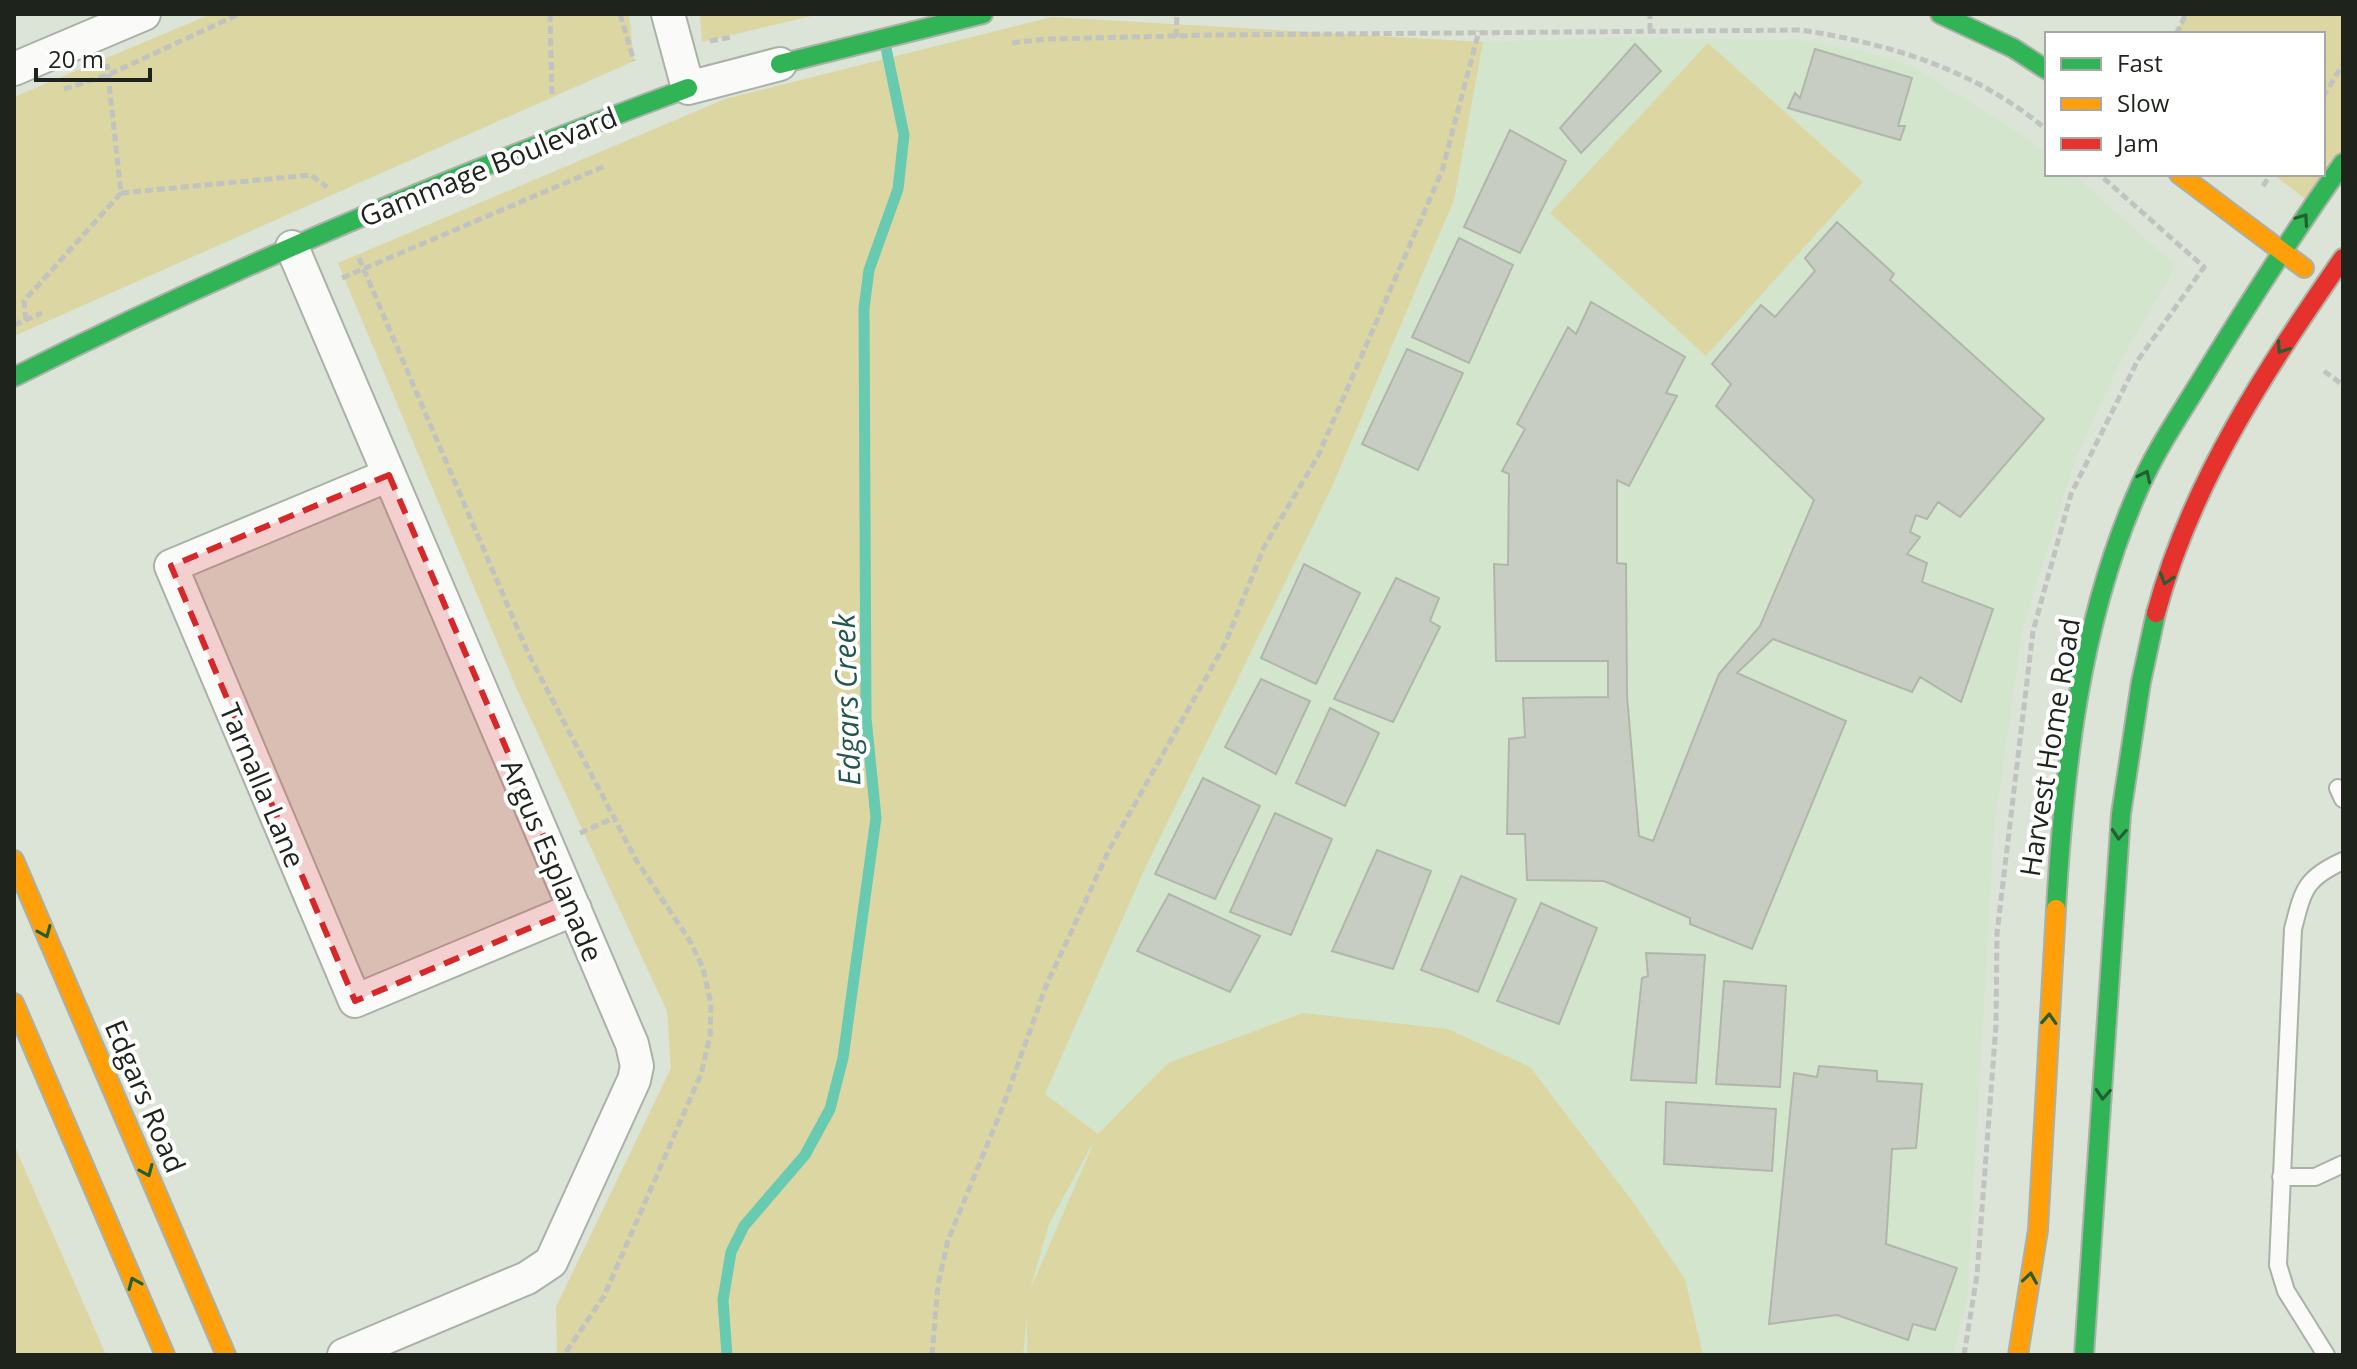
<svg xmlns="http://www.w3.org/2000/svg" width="2357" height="1369" font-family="'Open Sans',sans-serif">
  <rect width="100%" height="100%" fill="#dbe4d7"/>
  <path fill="#d4e5ce" d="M1634 37 1807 41 1858 50 1912 66 2027 138 2047 154V174H2073L2173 263 2172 273 2122 358 2075 460 2022 631 1994 828 1967 1301 1953 1355H1023L1028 1296 1049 1224 1045 1094 1146 866 1331 489 1454 200 1483 42Z"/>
  <path fill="#dbd6a2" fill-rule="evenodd" d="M211 14H629L634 61 14 336V97Z
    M700 14H820L702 42Z
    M2186 14H2343V164L2313 205 2273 174H2323V34H2175Z
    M1052 17 1483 42 1454 200 1331 489 1146 866 1045 1094 1098 1134 1168 1063 1303 1013 1448 1029 1530 1067 1633 1202 1685 1279 1703 1355H1027V1316L1023 1355H557L556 1307 671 1068 667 1011 515 685 338 263 725 99ZM1091 1146 1092 1147 1030 1290 1049 1224Z
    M1708 43 1863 182 1706 356 1550 213Z
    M14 1145 106 1355H14Z"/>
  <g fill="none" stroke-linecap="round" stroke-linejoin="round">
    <path stroke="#68cab0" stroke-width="11" d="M727 1355 723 1300 731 1252 744 1226 805 1155 830 1109 843 1058 876 818 866 718 864 308 869 270 898 189 904 135 886 48"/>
  </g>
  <path fill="#c7cdc2" stroke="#b1b6ab" stroke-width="2" d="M1635 44 1661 71 1581 153 1560 128Z
    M1815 49 1912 78 1898 126H1905L1900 140 1788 108 1795 93 1800 98Z
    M1510 130 1566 161 1520 253 1464 227Z
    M1837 222 1894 274 1890 280 2044 419 1960 517 1938 502 1927 519 1916 515 1910 532 1920 537 1907 554 1927 563 1922 582 1993 609 1961 702 1920 677 1912 692 1773 639 1737 673 1846 721 1752 949 1690 924V918L1604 881 1527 880 1525 834H1507L1509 739 1525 737 1523 698 1608 697V661H1496L1494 564 1508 565 1509 474 1502 471 1525 429 1517 424 1568 327 1576 334 1591 302 1685 357 1666 393 1677 396 1629 486 1617 480V563L1626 564 1627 696 1639 836 1653 841 1719 674 1760 626 1814 500 1716 406 1731 384 1712 364 1761 305 1775 317 1815 271 1805 258Z
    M1459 238 1513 265 1469 363 1412 337Z
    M1407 349 1463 373 1418 470 1362 444Z
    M1304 564 1360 593 1316 684 1261 658Z
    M1396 578 1439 598 1430 621 1440 627 1393 722 1334 699Z
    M1261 679 1310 701 1276 774 1225 747Z
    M1330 708 1379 733 1345 806 1296 783Z
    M1203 778 1260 806 1215 899 1155 874Z
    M1275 813 1332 839 1291 935 1230 912Z
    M1377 850 1431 871 1393 969 1332 951Z
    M1461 876 1516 899 1478 992 1421 970Z
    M1169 894 1260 936 1230 992 1137 951Z
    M1541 903 1597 928 1559 1024 1497 1001Z
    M1646 953 1705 955 1696 1083 1631 1080 1642 978 1648 976Z
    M1724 981 1786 986 1780 1087 1716 1084Z
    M1819 1066 1877 1071V1081L1922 1084 1916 1148 1892 1149 1886 1244 1957 1268 1935 1330 1913 1324 1908 1340 1837 1315 1769 1324 1794 1073 1817 1077Z
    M1666 1102 1776 1109 1772 1171 1664 1164Z"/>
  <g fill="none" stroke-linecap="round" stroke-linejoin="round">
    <defs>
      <path id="lane" d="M2338 788 2343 799
        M2281 1177H2315L2343 1164
        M2326 1355 2286 1291 2278 1265 2293 929C2303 890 2305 878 2343 861"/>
      <path id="street" d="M668 14 688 88 780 64
        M14 69 144 14
        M292 247 632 1044 637 1066 634 1080 551 1262 527 1278 344 1355
        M389 475 171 566 355 1001 575 909"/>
      <path id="fast" d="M1940 14 2013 48 2047 70
        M780 64 983 14
        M14 377C233 267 458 173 688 88
        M2056 909C2064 769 2080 623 2137 493 2154 452 2180 415 2203 377 2248 304 2293 233 2343 163
        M2084 1355 2121 814 2141 682 2156 613"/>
      <path id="slow" d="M2179 174 2304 268
        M14 860 226 1355
        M14 1003 165 1355
        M2018 1355 2038 1230 2056 909"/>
      <path id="jam" d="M2156 613C2192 480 2266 370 2343 258"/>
    </defs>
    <use href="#lane" stroke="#aab1a7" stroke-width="20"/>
    <use href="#street" stroke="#aab1a7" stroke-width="36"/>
    <use href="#fast" stroke="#aab1a7" stroke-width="22"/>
    <use href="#slow" stroke="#aab1a7" stroke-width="22"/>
    <use href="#jam" stroke="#aab1a7" stroke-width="22"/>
    <path stroke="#c0c3bf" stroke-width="5" stroke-dasharray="8 4" stroke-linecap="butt" d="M550 14 552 96
      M620 14 634 61
      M1650 31V14
      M2176 34 2186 14
      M1176 37 1177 14
      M710 41 732 37
      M1012 43 1046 39 1215 35 1801 30C1891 44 1976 70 2047 130
      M64 89 110 74 239 14
      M2323 97 2343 64
      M2263 186 2271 174
      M121 193 311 175 327 187
      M359 258 528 653 636 860 690 941 703 968 711 1004 710 1036 701 1074 604 1296 564 1355
      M342 278 605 166
      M26 320 24 301 121 193 107 64
      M14 325 42 313
      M2324 371 2343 385
      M580 833 616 817
      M932 1355 938 1285 948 1240 1002 1109 1046 986 1110 848 1225 644 1264 547 1318 456 1442 171 1479 31
      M1964 1355 1977 1275 1996 1025 1997 933 2033 631 2071 494 2138 360 2204 267 2099 174"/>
    <use href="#lane" stroke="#fafbf9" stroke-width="16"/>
    <use href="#street" stroke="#fafbf9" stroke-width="32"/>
    <use href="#fast" stroke="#30b455" stroke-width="18"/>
    <use href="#slow" stroke="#ff9f0a" stroke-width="18"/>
    <use href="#jam" stroke="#e5322d" stroke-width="18"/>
  </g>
  <defs><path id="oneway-chevron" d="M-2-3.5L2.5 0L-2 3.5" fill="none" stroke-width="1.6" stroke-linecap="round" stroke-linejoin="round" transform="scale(2)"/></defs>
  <g stroke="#255e32">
    <use href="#oneway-chevron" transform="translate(2303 219) rotate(-55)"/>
    <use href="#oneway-chevron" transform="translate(2282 348) rotate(124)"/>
    <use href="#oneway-chevron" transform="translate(2145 476) rotate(-64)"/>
    <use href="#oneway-chevron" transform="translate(2166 579) rotate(107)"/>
    <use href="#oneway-chevron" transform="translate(2119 834) rotate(94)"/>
    <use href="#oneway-chevron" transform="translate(45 932) rotate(67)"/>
    <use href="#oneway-chevron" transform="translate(2049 1019) rotate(-87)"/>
    <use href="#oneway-chevron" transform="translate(2103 1094) rotate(94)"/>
    <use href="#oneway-chevron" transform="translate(147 1171) rotate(67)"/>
    <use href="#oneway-chevron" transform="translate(2030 1278) rotate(-81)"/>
    <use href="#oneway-chevron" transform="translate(134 1283) rotate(-113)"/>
  </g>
  <path fill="#d62828" fill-opacity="0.2" stroke="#d62828" stroke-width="6" stroke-dasharray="16 10" stroke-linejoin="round" d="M389 475 575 909 355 1001 171 566Z"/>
  <g text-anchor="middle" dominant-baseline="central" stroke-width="8" stroke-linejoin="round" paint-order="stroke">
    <g font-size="28" fill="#1e241b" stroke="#fff">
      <text transform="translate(488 166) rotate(-22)">Gammage Boulevard</text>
      <text transform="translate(2049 747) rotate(-81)">Harvest Home Road</text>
      <text transform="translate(263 785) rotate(67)">Tarnalla Lane</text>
      <text transform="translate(553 860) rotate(67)">Argus Esplanade</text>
      <text transform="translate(146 1096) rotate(67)">Edgars Road</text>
    </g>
    <g font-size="30" font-style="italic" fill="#22584a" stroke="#fff">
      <text transform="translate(846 700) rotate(-92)">Edgars Creek</text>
    </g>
  </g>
  <rect width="2357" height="1369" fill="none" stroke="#1e241b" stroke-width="32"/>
  <rect x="2045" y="32" width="280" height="144" fill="#ffffff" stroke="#a5a7a4" stroke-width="2"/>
  <rect x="2061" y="58" width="40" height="12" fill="#30b455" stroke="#a5a7a4" stroke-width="2"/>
  <text x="2117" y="72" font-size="24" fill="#1e241b">Fast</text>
  <rect x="2061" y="98" width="40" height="12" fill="#ff9f0a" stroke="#a5a7a4" stroke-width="2"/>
  <text x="2117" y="112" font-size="24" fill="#1e241b">Slow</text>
  <rect x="2061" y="138" width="40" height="12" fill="#e5322d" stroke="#a5a7a4" stroke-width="2"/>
  <text x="2117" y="152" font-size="24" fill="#1e241b">Jam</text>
  <path d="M36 68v12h114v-12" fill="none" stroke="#1e241b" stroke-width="4"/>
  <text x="48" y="68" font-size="24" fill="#1e241b" stroke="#ffffff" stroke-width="6" paint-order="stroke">20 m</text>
</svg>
